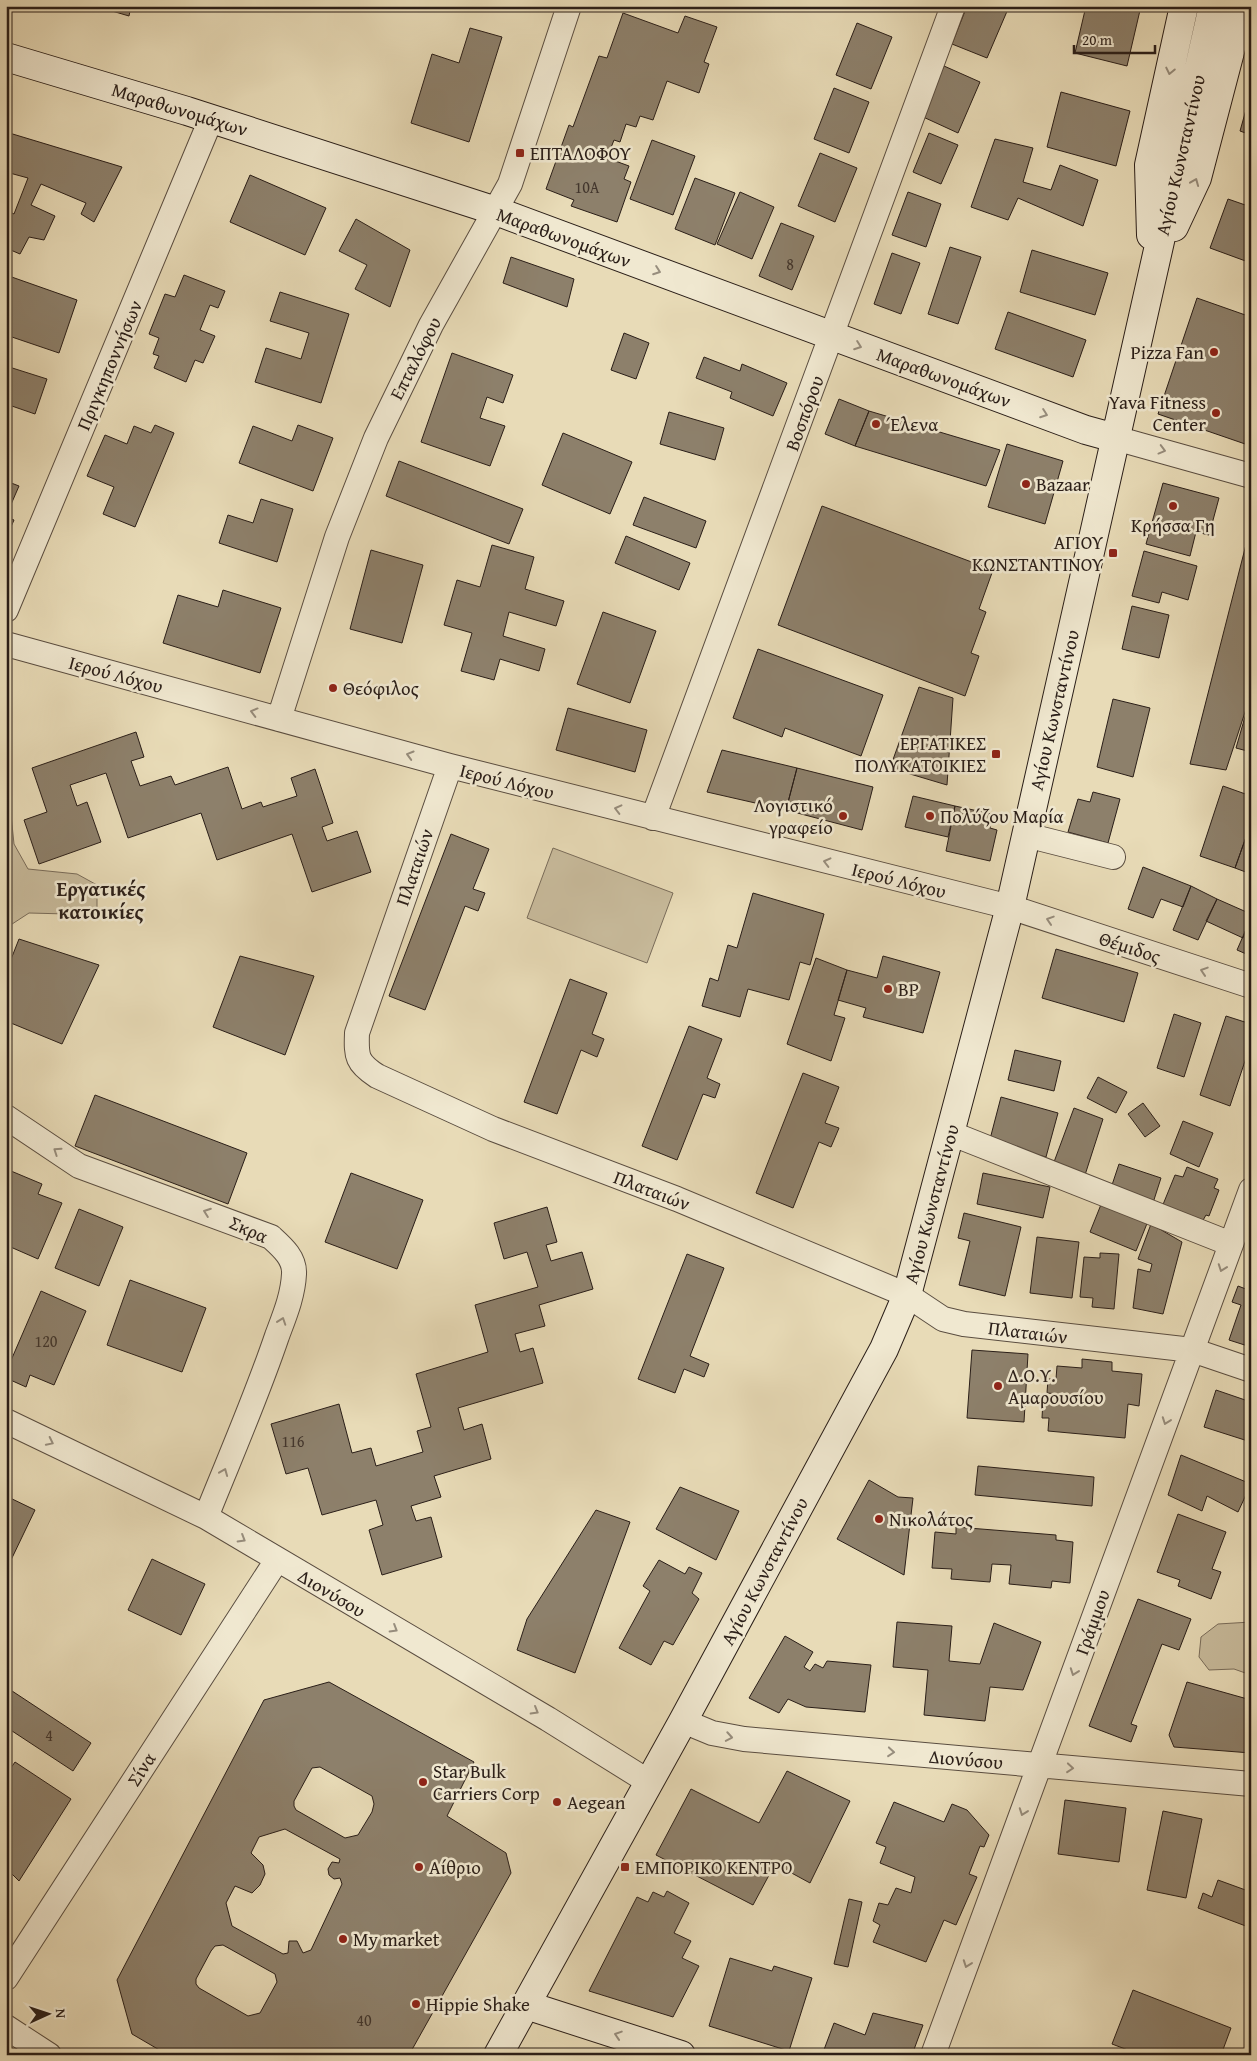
<svg xmlns="http://www.w3.org/2000/svg" width="1257" height="2061" font-family="'Gentium Book Plus',serif">
  <rect width="100%" height="100%" fill="#e8dbb7"/>
  <filter id="stains"><feTurbulence type="fractalNoise" baseFrequency=".004" numOctaves="4"/><feColorMatrix values="0 0 0 0 .2 0 0 0 0 .09 0 0 0 0 .02 0 0 0 .5 -.17"/></filter>
  <radialGradient id="worn" r=".72"><stop offset=".6" stop-color="#630" stop-opacity="0"/><stop offset="1" stop-color="#630" stop-opacity=".3"/></radialGradient>
  <path fill="#c8bb9c" stroke="#796c5a" d="M6 766 14 844 28 869 77 874 97 885V907L67 914 29 913 6 928Z
    M553 848 673 893 647 963 527 918Z
    M1251 1622V1675L1234 1669 1209 1670 1199 1657 1201 1637 1218 1624Z"/>
  <path fill="#8d806b" stroke="#2a1e18" fill-rule="evenodd" d="M95 6H131L129 16Z
    M967 6H1001L1008 9 987 58 952 44Z
    M1086 6H1141L1127 66 1075 53Z
    M623 13 678 33 685 16 717 27 704 62 709 64 699 93 667 81 653 120 640 116 636 127 626 124 620 142 614 140 607 158 629 166 624 179 631 182 617 222 571 206 574 200 546 189 569 125 573 127 599 56 607 58Z
    M857 23 892 37 871 89 836 75Z
    M470 28 502 37 469 142 411 123 432 54 459 63Z
    M944 66 980 82 958 133 921 116Z
    M834 88 869 102 849 153 814 139Z
    M1061 92 1130 111 1116 166 1047 147Z
    M1251 92V135L1240 131Z
    M6 132 122 167 94 222 81 214 86 203 41 184 31 205 55 216 44 240 29 237 20 254 6 248V210L14 214 28 178 6 172Z
    M929 133 958 145 941 184 913 172Z
    M995 139 1033 148 1023 182 1051 190 1060 165 1098 180 1083 226 1018 198 1008 220 971 207Z
    M652 140 695 156 673 215 630 199Z
    M820 153 857 168 835 222 798 206Z
    M250 175 326 208 305 255 230 222Z
    M695 178 735 193 715 245 675 229Z
    M740 192 774 207 752 259 717 244Z
    M908 192 941 204 926 247 892 235Z
    M1228 199 1251 207V263L1210 248Z
    M356 219 410 250 390 307 355 289 367 265 339 251Z
    M781 223 814 236 792 290 759 276Z
    M950 247 981 257 958 324 928 314Z
    M1032 250 1108 273 1095 315 1020 292Z
    M892 253 920 263 901 314 874 304Z
    M511 257 574 279 567 307 503 283Z
    M6 275 77 300 59 353 6 335Z
    M184 275 225 291 218 308 210 305 200 330 215 336 203 363 195 360 186 382 154 368 159 356 153 354 159 338 149 334 165 294 175 297Z
    M280 292 349 314 321 403 255 382 266 348 301 359 309 333 270 321Z
    M1197 298 1251 317V446L1158 414Z
    M1008 312 1086 340 1073 377 995 349Z
    M624 333 649 343 636 379 611 370Z
    M452 353 513 375 503 403 487 397 480 418 505 426 490 466 421 442Z
    M704 357 740 371 742 364 787 383 773 416 730 398 732 392 696 378Z
    M6 366 47 379 35 414 6 404Z
    M839 399 869 411 855 446 825 434Z
    M869 411 1000 450 986 486 855 446Z
    M669 412 724 428 715 460 660 444Z
    M155 425 174 433 135 527 103 514 114 487 87 476 105 435 127 444 134 426 151 433Z
    M298 425 333 438 313 491 239 463 253 426 292 441Z
    M563 433 632 462 610 514 542 485Z
    M1007 444 1063 461 1045 524 988 507Z
    M399 461 523 509 509 544 386 496Z
    M6 481 19 486 6 516Z
    M1163 483 1219 498 1209 535 1196 532 1190 556 1146 544Z
    M644 497 706 521 696 548 633 525Z
    M261 499 293 509 277 562 219 543 228 515 253 523Z
    M822 506 993 570 979 609 986 612 971 653 979 656 965 696 778 625Z
    M6 517 14 520 6 538Z
    M1251 525V694L1226 770 1190 764Z
    M626 536 690 563 679 590 615 563Z
    M492 545 534 557 525 589 564 601 556 626 509 612 503 636 545 649 539 671 500 659 494 680 461 671 472 633 444 625 457 580 480 587Z
    M371 550 423 565 402 643 350 629Z
    M1144 551 1197 566 1188 600 1162 592 1159 603 1132 596Z
    M223 590 281 608 260 673 163 643 178 595 218 607Z
    M1132 606 1169 615 1159 658 1122 649Z
    M603 612 656 631 630 703 577 684Z
    M758 649 883 695 861 756 785 728 782 737 733 718Z
    M919 687 953 698 947 785 890 768Z
    M1251 696V752L1236 748Z
    M1113 699 1150 708 1133 777 1097 767Z
    M568 708 647 730 635 772 556 750Z
    M136 732 144 757 131 761 140 786 171 776 175 785 228 767 242 809 261 802 263 807 297 796 291 778 315 769 333 823 322 827 327 841 357 831 371 872 312 892 292 834 217 860 201 813 128 838 106 773 70 785 77 806 87 802 101 842 39 864 24 820 47 812 32 768Z
    M722 750 797 768 786 810 707 792Z
    M797 768 873 787 862 830 786 810Z
    M1223 786 1251 796V823L1235 868 1200 856Z
    M1093 792 1120 799 1108 843 1068 832 1078 799 1090 802Z
    M913 796 955 806 948 837 905 827Z
    M955 806 992 814 990 828 997 830 990 861 946 851Z
    M1251 823V874L1235 868Z
    M451 834 489 849 473 889 485 893 478 911 465 906 425 1010 389 996Z
    M1143 867 1191 886 1183 907 1161 899 1153 918 1128 909Z
    M1191 886 1217 899 1198 940 1173 930Z
    M753 893 824 914 810 965 800 962 789 1000 748 989 740 1017 702 1006 710 978 718 981 728 945 737 948Z
    M1217 899 1251 914 1243 938 1206 921Z
    M1251 918V956L1237 950Z
    M19 939 99 965 62 1044 6 1021V972Z
    M1056 949 1138 973 1124 1022 1042 998Z
    M240 956 314 976 285 1055 213 1027Z
    M883 956 940 972 923 1033 863 1017 866 1008 838 1000 847 970 877 978Z
    M816 958 847 970 834 1015 845 1018 831 1061 787 1044Z
    M570 979 607 993 592 1034 604 1039 597 1057 581 1050 557 1114 524 1102Z
    M1174 1014 1201 1023 1184 1077 1157 1068Z
    M1226 1016 1251 1024V1043L1230 1106 1200 1095Z
    M689 1026 722 1039 707 1078 720 1084 715 1098 703 1094 677 1160 642 1146Z
    M1015 1050 1061 1061 1054 1091 1008 1080Z
    M803 1073 839 1087 825 1123 839 1128 831 1147 819 1142 793 1208 756 1193Z
    M1098 1077 1127 1092 1116 1113 1087 1098Z
    M95 1095 247 1153 228 1204 75 1146Z
    M1001 1097 1058 1113 1046 1157 989 1143Z
    M1143 1103 1160 1126 1145 1137 1128 1114Z
    M1074 1108 1103 1119 1085 1175 1054 1162Z
    M1183 1121 1213 1133 1199 1167 1170 1154Z
    M1119 1164 1161 1178 1152 1206 1110 1191Z
    M1187 1167 1218 1179 1214 1188 1219 1190 1209 1216 1206 1215 1202 1222 1162 1207 1175 1175 1183 1177Z
    M11 1171 42 1184 38 1194 62 1203 38 1259 6 1245V1183Z
    M351 1173 423 1200 397 1269 325 1242Z
    M983 1173 1050 1187 1043 1218 977 1204Z
    M1102 1202 1150 1216 1136 1251 1090 1232Z
    M547 1207 557 1242 546 1245 551 1261 582 1252 593 1289 539 1305 545 1326 515 1334 520 1352 533 1348 543 1383 458 1408 464 1430 482 1424 491 1459 434 1476 441 1497 411 1506 416 1521 431 1517 442 1557 382 1575 369 1530 383 1525 376 1500 322 1515 308 1468 286 1474 271 1424 339 1404 352 1453 371 1448 376 1466 423 1452 417 1431 431 1427 416 1374 488 1352 475 1305 538 1287 527 1252 504 1259 494 1223Z
    M79 1209 123 1227 99 1286 55 1268Z
    M964 1213 1021 1227 1005 1296 959 1285 970 1241 958 1238Z
    M1151 1224 1182 1242 1163 1314 1133 1308 1138 1269 1150 1272 1152 1264 1138 1259Z
    M1037 1237 1079 1242 1072 1298 1030 1293Z
    M1100 1253 1119 1254 1114 1309 1092 1307 1093 1298 1080 1297 1084 1257 1100 1258Z
    M687 1254 724 1268 690 1356 709 1364 704 1377 684 1369 675 1393 638 1379Z
    M130 1280 206 1308 182 1372 107 1345Z
    M1238 1286 1251 1291V1347L1229 1340 1241 1305 1232 1302Z
    M41 1291 86 1311 54 1385 30 1375 26 1387 6 1378V1372Z
    M972 1350 1028 1354 1024 1422 967 1418Z
    M1082 1359 1112 1362V1371L1142 1374 1139 1406 1128 1404 1125 1438 1048 1431 1049 1418H1042L1043 1400 1080 1403 1081 1396 1047 1393 1048 1379H1056L1057 1366 1082 1368Z
    M1216 1390 1251 1402V1442L1204 1427Z
    M1181 1455 1251 1484 1238 1512 1207 1496 1202 1511 1168 1495Z
    M978 1466 1094 1477 1092 1506 975 1495Z
    M869 1480 898 1497 913 1498 904 1575 837 1539Z
    M680 1487 739 1511 716 1560 656 1529Z
    M6 1496 35 1510 11 1560 6 1557Z
    M596 1510 630 1522 575 1673 517 1650 527 1619Z
    M1178 1514 1226 1532 1212 1569 1221 1572 1211 1599 1178 1586 1180 1580 1157 1572Z
    M956 1527 1056 1535V1540L1073 1542 1070 1583 1052 1581 1051 1588 1009 1584 1011 1565 992 1564 990 1582 951 1579 952 1569 932 1568 935 1532 956 1534Z
    M152 1559 205 1584 181 1635 128 1610Z
    M659 1560 685 1574 689 1567 702 1573 692 1593 699 1599 673 1645 664 1641 651 1665 619 1648 650 1591 643 1586Z
    M1138 1599 1191 1619 1179 1650 1162 1644 1131 1724 1137 1726 1131 1742 1089 1726Z
    M897 1622 952 1626 949 1661 980 1664 994 1623 1041 1642 1023 1690 990 1687 985 1721 924 1715 928 1670 893 1667Z
    M785 1636 813 1652 804 1667 810 1671 815 1664 823 1668 827 1661 871 1665 865 1712 806 1707 788 1699 779 1713 749 1698Z
    M329 1682 474 1762 447 1816 506 1853 511 1873 409 2055H168L132 2034 117 1980 264 1700ZM320 1767 372 1796 374 1804 372 1812 358 1835 345 1838 296 1810 294 1806V1801L312 1768ZM285 1829 340 1859 339 1863 332 1862 328 1869 329 1875 334 1879 340 1878 342 1884 311 1950 303 1953 297 1941H289L288 1953 283 1954 232 1926 226 1903 235 1886 252 1893 260 1885 265 1874 263 1865 251 1853 259 1837ZM223 1945 275 1974 277 1982 260 2013 248 2016 199 1988 196 1984V1979L211 1951 215 1946Z
    M1187 1682 1251 1700V1753L1174 1747 1169 1735Z
    M6 1687 91 1743 73 1771 6 1727Z
    M15 1762 71 1799 19 1881 10 1872 6 1874V1775Z
    M787 1771 850 1801 810 1883 775 1864 753 1905 656 1855 691 1789 759 1823Z
    M1065 1800 1126 1808 1119 1862 1058 1854Z
    M894 1802 944 1822 952 1804 967 1810 989 1835 984 1847 980 1846 969 1874 977 1877 956 1925 944 1920 926 1962 873 1942 880 1925 873 1921 879 1903 888 1905 896 1888 911 1893 915 1877 880 1863 886 1847 876 1843Z
    M1163 1811 1202 1819 1186 1898 1147 1890Z
    M1218 1880 1251 1892V1928L1198 1908 1203 1893 1212 1897Z
    M667 1891 689 1903 674 1933 691 1941 682 1958 699 1966 673 2017 589 1991 637 1897 648 1902 653 1892 664 1897Z
    M849 1899 862 1902 848 1967 834 1964Z
    M730 1958 772 1971 774 1966 812 1978 789 2051 709 2026Z
    M1133 1990 1231 2028 1221 2055H1141L1112 2044Z
    M873 2013 923 2025 912 2055H822L834 2023 865 2035Z"/>
  <g fill="none" stroke-linecap="round" stroke-linejoin="round">
    <defs>
      <path id="street" d="M1115 438 1251 476
        M6 610 211 119
        M6 644 450 766 1010 907 1251 986
        M279 719 337 537 376 438 431 325 510 184 569 6
        M450 766 357 1033C356 1057 357 1063 377 1076L493 1129 677 1199 907 1295 943 1319 964 1324 1192 1350 1251 1370
        M653 818 953 6
        M1026 835 1113 857
        M6 1117 79 1166 271 1237C282 1247 295 1258 294 1274 293 1296 284 1317 277 1336 256 1398 230 1457 206 1517
        M950 1133 1231 1244
        M6 1421 206 1517 548 1719 649 1782
        M683 1721 712 1733 744 1739 1251 1784
        M6 1978 277 1560
        M6 2027 49 2055
        M933 2055 1251 1190"/>
      <path id="secondary" d="M6 57 187 111 496 211 1086 430 1115 438
        M1174 227 1197 178 1242 6
        M1151 235 1149 165 1184 6
        M526 2005 681 2055
        M498 2055 683 1721 884 1349 907 1295 1010 907 1213 6"/>
    </defs>
    <use href="#street" stroke="#5a4d40" stroke-width="26"/>
    <use href="#secondary" stroke="#2a1e18" stroke-width="30"/>
    <use href="#street" stroke="#f0e8d0" stroke-width="24"/>
    <use href="#secondary" stroke="#f0e8d0" stroke-width="28"/>
  </g>
  <defs><path id="oneway-chevron" d="M-2-3.5L2.5 0L-2 3.5" fill="none" stroke-width="1.6" stroke-linecap="round" stroke-linejoin="round" transform="scale(1.25)"/></defs>
  <g stroke="#978d7d">
    <use href="#oneway-chevron" transform="translate(1170 71) rotate(102)"/>
    <use href="#oneway-chevron" transform="translate(1195 182) rotate(-68)"/>
    <use href="#oneway-chevron" transform="translate(657 271) rotate(20)"/>
    <use href="#oneway-chevron" transform="translate(858 346) rotate(20)"/>
    <use href="#oneway-chevron" transform="translate(1044 414) rotate(20)"/>
    <use href="#oneway-chevron" transform="translate(1162 450) rotate(15)"/>
    <use href="#oneway-chevron" transform="translate(254 712) rotate(-165)"/>
    <use href="#oneway-chevron" transform="translate(410 755) rotate(-164)"/>
    <use href="#oneway-chevron" transform="translate(618 809) rotate(-166)"/>
    <use href="#oneway-chevron" transform="translate(827 862) rotate(-166)"/>
    <use href="#oneway-chevron" transform="translate(1050 920) rotate(-162)"/>
    <use href="#oneway-chevron" transform="translate(1204 971) rotate(-162)"/>
    <use href="#oneway-chevron" transform="translate(57 1151) rotate(-146)"/>
    <use href="#oneway-chevron" transform="translate(207 1212) rotate(-160)"/>
    <use href="#oneway-chevron" transform="translate(1222 1268) rotate(110)"/>
    <use href="#oneway-chevron" transform="translate(282 1321) rotate(-71)"/>
    <use href="#oneway-chevron" transform="translate(1166 1421) rotate(110)"/>
    <use href="#oneway-chevron" transform="translate(50 1442) rotate(26)"/>
    <use href="#oneway-chevron" transform="translate(224 1472) rotate(-68)"/>
    <use href="#oneway-chevron" transform="translate(242 1539) rotate(31)"/>
    <use href="#oneway-chevron" transform="translate(394 1629) rotate(31)"/>
    <use href="#oneway-chevron" transform="translate(1074 1672) rotate(110)"/>
    <use href="#oneway-chevron" transform="translate(535 1711) rotate(30)"/>
    <use href="#oneway-chevron" transform="translate(729 1737) rotate(10)"/>
    <use href="#oneway-chevron" transform="translate(891 1752) rotate(5)"/>
    <use href="#oneway-chevron" transform="translate(1070 1768) rotate(5)"/>
    <use href="#oneway-chevron" transform="translate(1023 1812) rotate(110)"/>
    <use href="#oneway-chevron" transform="translate(967 1964) rotate(110)"/>
    <use href="#oneway-chevron" transform="translate(618 2035) rotate(-162)"/>
  </g>
  <g fill="#8f2418" stroke="#f0e8d0" stroke-width="2">
    <rect x="515" y="148" width="10" height="10" rx="2.5"/>
    <circle cx="1214" cy="352" r="5"/>
    <circle cx="1216" cy="413" r="5"/>
    <circle cx="876" cy="424" r="5"/>
    <circle cx="1026" cy="484" r="5"/>
    <circle cx="1173" cy="506" r="5"/>
    <rect x="1108" y="548" width="10" height="10" rx="2.5"/>
    <circle cx="333" cy="688" r="5"/>
    <rect x="991" y="749" width="10" height="10" rx="2.5"/>
    <circle cx="843" cy="816" r="5"/>
    <circle cx="930" cy="816" r="5"/>
    <circle cx="888" cy="989" r="5"/>
    <circle cx="998" cy="1386" r="5"/>
    <circle cx="879" cy="1519" r="5"/>
    <circle cx="423" cy="1782" r="5"/>
    <circle cx="557" cy="1802" r="5"/>
    <circle cx="419" cy="1867" r="5"/>
    <rect x="620" y="1862" width="10" height="10" rx="2.5"/>
    <circle cx="343" cy="1939" r="5"/>
    <circle cx="416" cy="2004" r="5"/>
  </g>
  <g text-anchor="middle" dominant-baseline="central" stroke-width="5" stroke-linejoin="round" paint-order="stroke">
    <g font-size="16" fill="#43362d">
      <text x="587" y="187">10Α</text>
      <text x="790" y="264">8</text>
      <text x="46" y="1341">120</text>
      <text x="293" y="1441">116</text>
      <text x="49" y="1735">4</text>
      <text x="364" y="2020">40</text>
    </g>
    <g font-size="19" fill="#2a1e18" stroke="#f0e8d0">
      <text transform="translate(180 109) rotate(17)">Μαραθωνομάχων</text>
      <text transform="translate(1180 155) rotate(-77)">Αγίου Κωνσταντίνου</text>
      <text transform="translate(564 237) rotate(20)">Μαραθωνομάχων</text>
      <text transform="translate(415 358) rotate(-63)">Επταλόφου</text>
      <text transform="translate(109 365) rotate(-67)">Πριγκηποννήσων</text>
      <text transform="translate(944 377) rotate(20)">Μαραθωνομάχων</text>
      <text transform="translate(804 413) rotate(-70)">Βοσπόρου</text>
      <text transform="translate(116 674) rotate(15)">Ιερού Λόχου</text>
      <text transform="translate(1054 710) rotate(-77)">Αγίου Κωνσταντίνου</text>
      <text transform="translate(507 781) rotate(14)">Ιερού Λόχου</text>
      <text transform="translate(414 867) rotate(-71)">Πλαταιών</text>
      <text transform="translate(899 880) rotate(14)">Ιερού Λόχου</text>
      <text transform="translate(1130 947) rotate(18)">Θέμιδος</text>
      <text transform="translate(652 1190) rotate(21)">Πλαταιών</text>
      <text transform="translate(931 1204) rotate(-75)">Αγίου Κωνσταντίνου</text>
      <text transform="translate(249 1229) rotate(24)">Σκρα</text>
      <text transform="translate(1028 1332) rotate(7)">Πλαταιών</text>
      <text transform="translate(764 1571) rotate(-62)">Αγίου Κωνσταντίνου</text>
      <text transform="translate(332 1593) rotate(31)">Διονύσου</text>
      <text transform="translate(1092 1622) rotate(-70)">Γράμμου</text>
      <text transform="translate(966 1759) rotate(5)">Διονύσου</text>
      <text transform="translate(141 1769) rotate(-57)">Σίνα</text>
    </g>
    <g font-size="19" fill="#2a1e18" stroke="#f0e8d0" text-anchor="start">
      <text x="530" y="153">ΕΠΤΑΛΟΦΟΥ</text>
      <text x="1204" y="352" text-anchor="end">Pizza Fan</text>
      <text x="1206" y="402" text-anchor="end">Yava Fitness<tspan x="1206" dy="22">Center</tspan></text>
      <text x="886" y="424">Έλενα</text>
      <text x="1036" y="484">Bazaar</text>
      <text x="1173" y="525" text-anchor="middle">Κρήσσα Γη</text>
      <text x="1103" y="542" text-anchor="end">ΑΓΙΟΥ<tspan x="1103" dy="22">ΚΩΝΣΤΑΝΤΙΝΟΥ</tspan></text>
      <text x="343" y="688">Θεόφιλος</text>
      <text x="986" y="743" text-anchor="end">ΕΡΓΑΤΙΚΕΣ<tspan x="986" dy="22">ΠΟΛΥΚΑΤΟΙΚΙΕΣ</tspan></text>
      <text x="833" y="805" text-anchor="end">Λογιστικό<tspan x="833" dy="22">γραφείο</tspan></text>
      <text x="940" y="816">Πολύζου Μαρία</text>
      <text x="898" y="989">BP</text>
      <text x="1008" y="1375">Δ.Ο.Υ.<tspan x="1008" dy="22">Αμαρουσίου</tspan></text>
      <text x="889" y="1519">Νικολάτος</text>
      <text x="433" y="1771">Star Bulk<tspan x="433" dy="22">Carriers Corp</tspan></text>
      <text x="567" y="1802">Aegean</text>
      <text x="429" y="1867">Αίθριο</text>
      <text x="635" y="1867">ΕΜΠΟΡΙΚΟ ΚΕΝΤΡΟ</text>
      <text x="353" y="1939">My market</text>
      <text x="426" y="2004">Hippie Shake</text>
    </g>
    <g font-size="20" font-weight="bold" fill="#2a1e18" stroke="#f0e8d0">
      <text x="101" y="888">Εργατικές<tspan x="101" dy="23">κατοικίες</tspan></text>
    </g>
  </g>
  <rect width="1257" height="2061" fill="none" stroke="#e8dbb7" stroke-width="25"/>
  <rect x="8" y="8" width="1242" height="2046" fill="none" stroke="#2a1e18" stroke-width="2.5"/>
  <rect x="12" y="12" width="1232" height="2036" fill="none" stroke="#2a1e18"/>
  <g transform="translate(48 2014) rotate(87)" stroke="#f0e8d0" stroke-width="4" paint-order="stroke">
  <path d="M0-4L9 19L0 12L-9 19Z" fill="#2a1e18"/>
  <text y="-8" font-size="14" font-weight="bold" text-anchor="middle" fill="#2a1e18">N</text>
  </g>
  <path d="M1074 45v8h81v-8" fill="none" stroke="#2a1e18" stroke-width="2.5"/>
  <text x="1082" y="45" font-size="15" fill="#2a1e18" stroke="#f0e8d0" stroke-width="4" paint-order="stroke">20 m</text>
  <rect width="100%" height="100%" filter="url(#stains)"/>
  <rect width="100%" height="100%" fill="url(#worn)"/>
</svg>
